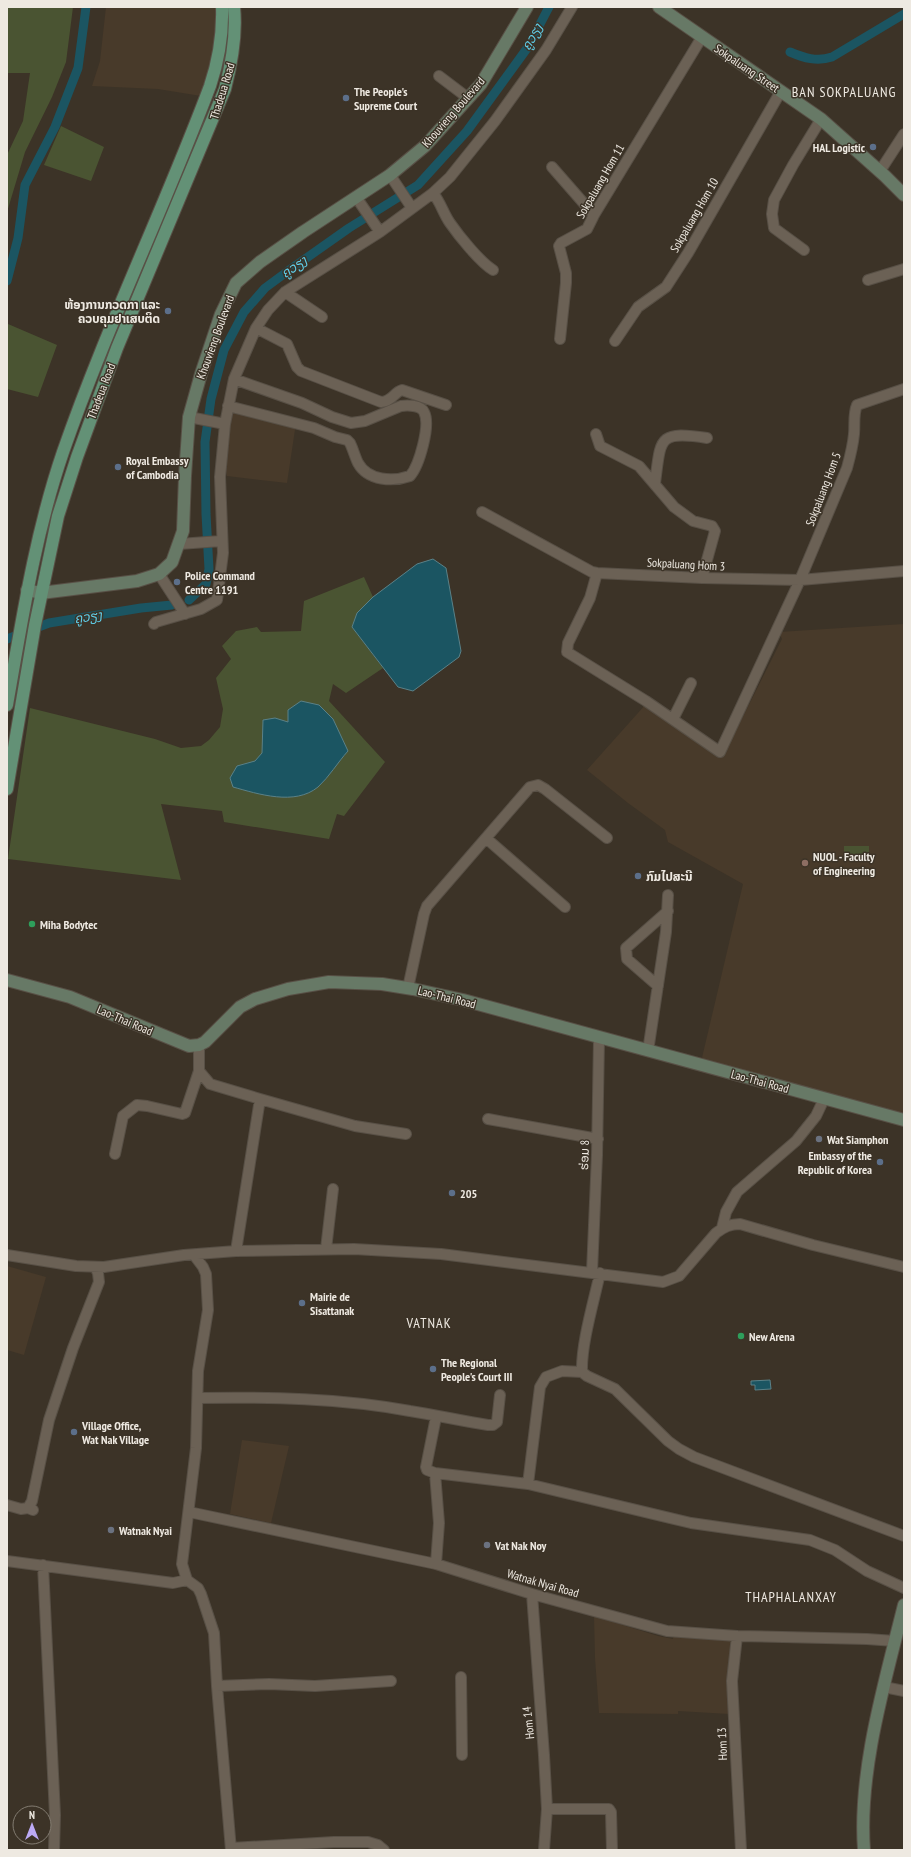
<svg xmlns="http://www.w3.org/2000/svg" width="911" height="1857" font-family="'PT Sans Narrow','Noto Sans Lao',sans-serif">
  <rect width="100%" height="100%" fill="#3c3327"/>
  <path fill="#483a2a" d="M106 7H215L216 47 201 96 158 89 92 86 100 61Z
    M231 412 296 423 287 483 227 476 224 460Z
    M904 624V1118L701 1062 743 884 668 842 665 830 628 803 587 770 646 704 723 756 782 639 779 632Z
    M7 1266 46 1277 24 1355 7 1350Z
    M242 1440 289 1446 271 1523 230 1514Z
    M594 1616 658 1636 673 1639 674 1633 731 1640 729 1714 678 1711V1714L599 1713 595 1658Z"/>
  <path fill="#4a5432" d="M7 7H73L66 62 52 97 25 152 7 212V155L23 121 30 73H7Z
    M61 126 104 147 91 181 44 165Z
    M8 324 57 345 38 397 7 389V328Z
    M364 577 373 597 357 613 352 627 383 668 346 693 333 684 329 701 385 762 344 816 337 814 329 839 224 822 222 811 161 804 181 880 8 859 30 708 155 739 181 748 201 746 209 740 220 727 223 709 216 678 231 659 222 646 236 631 257 627 261 632 301 631 304 601Z
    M844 846H869V859H844Z"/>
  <path fill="#1b5562" stroke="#5a8188" d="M433 559 446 568 461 651 459 657 413 691 398 687 352 627 357 613 373 597 417 564Z
    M301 701 319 705 333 719 348 751C338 762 329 777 318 787 295 806 258 794 233 787L230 778 237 766 255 761 262 753 263 720 275 718 288 722V710Z
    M770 1380 771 1389 755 1390V1385H751V1381Z"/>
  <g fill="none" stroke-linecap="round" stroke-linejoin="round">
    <path stroke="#1b5562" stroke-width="9" d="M790 52C804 58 817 62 832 57L904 14
      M7 281 18 238 25 185 55 127 78 68 86 7
      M189 600 206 584 209 569 206 514 205 442 211 399 224 350 244 312 265 288 288 271 349 228 418 185 467 131 528 47 549 7
      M7 639 49 623 141 608 172 605"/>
    <defs>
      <path id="street" d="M439 76 468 98
        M552 167 594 215
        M880 171 904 134
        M390 175 412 208
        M433 193C441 203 443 213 450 223 459 236 480 262 493 270
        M356 197 380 232
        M804 250 774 228 772 214 774 200 793 165 821 119
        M868 280 904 269
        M285 292 322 317
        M256 328 287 344 297 367 301 371 381 402C393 401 394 392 402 390L446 405
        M560 339 566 283V273L559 246 561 243 587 229 594 215 702 37
        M615 341 638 307 666 287 688 253 781 91
        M228 406 314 428 335 437 347 440 350 443C353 449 355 457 358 463 368 481 393 482 410 476 419 466 431 425 424 412 421 405 407 405 401 406L365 421 351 423 332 417 302 403 234 379
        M189 417 225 424
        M596 434 600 446 639 466 674 507 693 521 712 526 715 531 702 578
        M655 483C661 439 657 430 707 438
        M482 512 592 572 597 573 702 578 800 580 904 571
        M179 544 221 541
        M597 573 590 598 568 643 567 652 646 701 720 752 800 580 847 468C850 457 853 445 854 434 855 424 853 414 857 405L904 389
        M159 574 185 614
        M154 624 156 622 201 609 217 600 223 553 220 477 225 424 234 379 256 328 268 310 285 292 380 232 433 193 450 177 495 121 546 50 572 7
        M673 719 691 683
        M487 839 565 907
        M658 986 627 959 626 948 668 911
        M408 988 424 914 427 906 530 787 538 785 545 789 607 838
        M648 1051 666 932 668 895
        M199 1071 210 1084 260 1099 355 1126 406 1134
        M488 1119 598 1139
        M115 1154 123 1116 137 1105 147 1106 182 1114 185 1113 199 1071V1045
        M722 1228 726 1212 737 1192 796 1141 816 1116 824 1099
        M326 1249 333 1189
        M236 1251 260 1099
        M7 1255 76 1266 104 1267 184 1255 236 1251 354 1249 441 1254 663 1282 679 1276 716 1233C724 1227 730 1224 740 1224L813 1245 904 1267
        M194 1255 203 1267 206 1274 208 1310 198 1371 196 1448 182 1564 187 1580 198 1588 201 1594 214 1633 217 1686 231 1850
        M592 1272 597 1155 599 1039
        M582 1372C581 1344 594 1301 600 1273
        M198 1398C269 1397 340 1398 410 1411 436 1415 462 1421 488 1425H493L497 1422 500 1395
        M436 1417 426 1467 427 1470 435 1473 528 1484 691 1523 810 1540 835 1550 867 1571 904 1588
        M435 1473 439 1523 436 1564
        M528 1484 540 1387 546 1377 562 1371 582 1372 587 1376 615 1389 668 1441 679 1449 694 1457 904 1536
        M7 1505 21 1509 28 1508 33 1510
        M28 1508 32 1501 49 1420 73 1348 99 1282 98 1273 95 1267
        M189 1512 436 1564 532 1594 667 1631 737 1636 867 1639 895 1641
        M7 1561 173 1583 187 1580
        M43 1565 55 1815 54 1850
        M532 1594 544 1755 547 1809 544 1850
        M737 1636 732 1681 741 1850
        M461 1677 462 1755
        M217 1686 269 1684 315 1686 391 1681
        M884 1687 904 1691
        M547 1809H609L611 1812 612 1850
        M232 1848 334 1842H368L378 1845 384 1850"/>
      <path id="secondary" d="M659 7 821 119 885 176 904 195
        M27 590 41 593 137 581 159 574 172 562 183 531 185 476 189 417 201 374 221 314 236 283 260 262 303 232 390 175 425 146 481 84 527 7
        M7 980 70 997 189 1046 199 1045 205 1042 240 1007 255 999 288 989 329 982 382 984 413 989 463 1000 904 1120
        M864 1850C858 1771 885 1682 904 1605"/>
      <path id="primary" d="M7 705C22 620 35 534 63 452 106 328 164 209 210 86 219 59 223 36 222 7
        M7 789 35 625 58 516 77 457 117 348 225 89C232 62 237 35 234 7"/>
    </defs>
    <use href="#street" stroke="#585046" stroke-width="12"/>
    <use href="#secondary" stroke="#585046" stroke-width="14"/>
    <use href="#primary" stroke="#585046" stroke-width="14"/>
    <use href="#street" stroke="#6b6155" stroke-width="10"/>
    <use href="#secondary" stroke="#677966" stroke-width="12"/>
    <use href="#primary" stroke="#639176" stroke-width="12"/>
  </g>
  <g fill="#5c6f8a" stroke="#3c3327" stroke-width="1.5">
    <circle cx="346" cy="98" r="4"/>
    <circle cx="873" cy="147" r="4"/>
    <circle cx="168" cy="311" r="4"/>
    <circle cx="118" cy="467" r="4"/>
    <circle cx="177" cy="582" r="4"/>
    <circle cx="638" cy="876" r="4"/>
    <circle cx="880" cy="1162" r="4"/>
    <circle cx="452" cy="1193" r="4"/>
    <circle cx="302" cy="1303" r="4"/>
    <circle cx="433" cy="1369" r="4"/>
    <circle cx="74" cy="1432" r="4"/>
  </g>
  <circle fill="#8d6e63" stroke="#3c3327" stroke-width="1.5" cx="805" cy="863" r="4"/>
  <g fill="#2e9e5b" stroke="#3c3327" stroke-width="1.5">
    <circle cx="32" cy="924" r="4"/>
    <circle cx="741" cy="1336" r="4"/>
  </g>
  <g fill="#6b7280" stroke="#3c3327" stroke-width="1.5">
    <circle cx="819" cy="1139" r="4"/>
    <circle cx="111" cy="1530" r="4"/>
    <circle cx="487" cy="1545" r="4"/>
  </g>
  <g text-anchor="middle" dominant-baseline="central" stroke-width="3" stroke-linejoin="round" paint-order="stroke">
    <g font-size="12" fill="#eee9e1" stroke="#3c3327">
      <text transform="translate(747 68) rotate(34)">Sokpaluang Street</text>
      <text transform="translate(222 91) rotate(-73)">Thadeua Road</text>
      <text transform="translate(453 112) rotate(-49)">Khouvieng Boulevard</text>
      <text transform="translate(600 181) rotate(-60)">Sokpaluang Hom 11</text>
      <text transform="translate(694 215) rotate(-60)">Sokpaluang Hom 10</text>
      <text transform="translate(215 337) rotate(-70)">Khouvieng Boulevard</text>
      <text transform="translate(101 391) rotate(-69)">Thadeua Road</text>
      <text transform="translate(823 489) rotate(-69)">Sokpaluang Hom 5</text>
      <text transform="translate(686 564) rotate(3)">Sokpaluang Hom 3</text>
      <text transform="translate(447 997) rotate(14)">Lao-Thai Road</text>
      <text transform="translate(125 1020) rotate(23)">Lao-Thai Road</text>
      <text transform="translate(760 1081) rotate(15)">Lao-Thai Road</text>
      <text transform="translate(584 1155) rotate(-88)">ຮ່ອມ 8</text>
      <text transform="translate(543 1583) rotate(16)">Watnak Nyai Road</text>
      <text transform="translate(528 1723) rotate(-96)">Hom 14</text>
      <text transform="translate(722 1744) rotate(-92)">Hom 13</text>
    </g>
    <g font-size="12" font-weight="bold" fill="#eee9e1" stroke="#3c3327" text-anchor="start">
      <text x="354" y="91">The People's<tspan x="354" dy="14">Supreme Court</tspan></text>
      <text x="865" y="147" text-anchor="end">HAL Logistic</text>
      <text x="160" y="304" text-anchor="end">ຫ້ອງການກວດກາ ແລະ<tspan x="160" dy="14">ຄວບຄຸມຢາເສບຕິດ</tspan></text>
      <text x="126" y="460">Royal Embassy<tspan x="126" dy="14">of Cambodia</tspan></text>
      <text x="185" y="575">Police Command<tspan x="185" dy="14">Centre 1191</tspan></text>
      <text x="813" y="856">NUOL - Faculty<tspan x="813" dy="14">of Engineering</tspan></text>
      <text x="646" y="876">ກົມໄປສະນີ</text>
      <text x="40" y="924">Miha Bodytec</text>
      <text x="827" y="1139">Wat Siamphon</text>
      <text x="872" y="1155" text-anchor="end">Embassy of the<tspan x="872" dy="14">Republic of Korea</tspan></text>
      <text x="460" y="1193">205</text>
      <text x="310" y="1296">Mairie de<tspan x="310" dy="14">Sisattanak</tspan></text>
      <text x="749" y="1336">New Arena</text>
      <text x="441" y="1362">The Regional<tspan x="441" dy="14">People's Court III</tspan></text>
      <text x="82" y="1425">Village Office,<tspan x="82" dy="14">Wat Nak Village</tspan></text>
      <text x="119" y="1530">Watnak Nyai</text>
      <text x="495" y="1545">Vat Nak Noy</text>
    </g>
    <g font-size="13" font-style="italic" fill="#60cfea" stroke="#3c3327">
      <text transform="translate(532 37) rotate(-60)">ຄູວຽງ</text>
      <text transform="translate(294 267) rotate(-34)">ຄູວຽງ</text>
      <text transform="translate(88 617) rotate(-9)">ຄູວຽງ</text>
    </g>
    <g font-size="14" letter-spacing="1" fill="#eee9e1" stroke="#3c3327">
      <text x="844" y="92">BAN SOKPALUANG</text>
      <text x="429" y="1323">VATNAK</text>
      <text x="791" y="1597">THAPHALANXAY</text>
    </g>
  </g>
  <rect width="911" height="1857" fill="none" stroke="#eee9e1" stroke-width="16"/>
  <g transform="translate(32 1825)"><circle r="19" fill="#3c3327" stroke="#837c71"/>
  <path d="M0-3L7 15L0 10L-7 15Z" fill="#bcaaf5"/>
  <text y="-6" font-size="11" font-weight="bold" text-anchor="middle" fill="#eee9e1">N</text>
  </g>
</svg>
